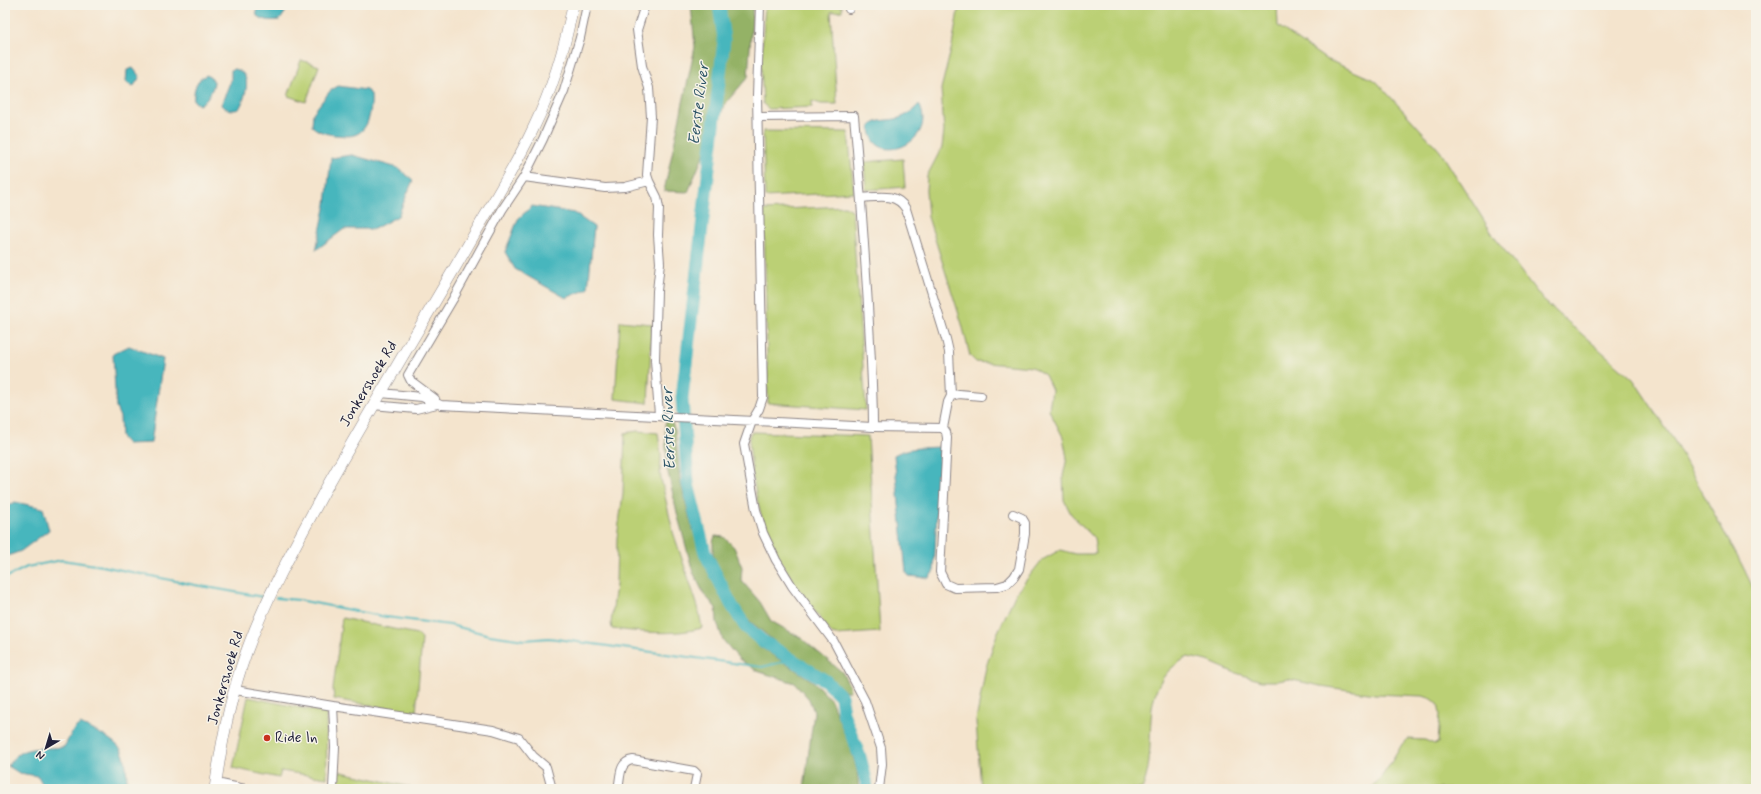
<svg xmlns="http://www.w3.org/2000/svg" width="1761" height="794" font-family="Mynerve,sans-serif">
  <rect width="100%" height="100%" fill="#f7f3e8"/>
  <filter id="ink" filterUnits="userSpaceOnUse"><feTurbulence type="fractalNoise" baseFrequency=".025" numOctaves="2"/><feDisplacementMap in="SourceGraphic" scale="8" xChannelSelector="R" yChannelSelector="G"/><feConvolveMatrix kernelMatrix="1 2 1 2 8 2 1 2 1" color-interpolation-filters="sRGB"/></filter>
  <filter id="wash" filterUnits="userSpaceOnUse"><feTurbulence type="fractalNoise" baseFrequency=".012" numOctaves="4" result="noise"/><feDisplacementMap in="SourceGraphic" scale="16" xChannelSelector="R" yChannelSelector="G"/><feGaussianBlur stdDeviation="0.9" result="paint"/><feColorMatrix in="noise" values="0 0 0 0 0 0 0 0 0 0 0 0 0 0 0 0 0 1.4 0 .05"/><feComposite in="paint" operator="in"/></filter>
  <g filter="url(#wash)">
    <rect width="100%" height="100%" fill="#f4e4cd"/>
    <path fill="#bbd074" stroke="#6e7958" d="M765 5H842V11L831 12 837 104H821L812 101V107L769 109 763 104 761 65Z
      M959 5H1277L1278 26 1324 58 1376 81 1440 151 1495 238 1543 300 1633 379 1675 442 1742 565 1756 594V789H1370C1380 780 1388 768 1395 756 1399 750 1401 744 1407 739L1425 740 1434 744 1438 743 1440 714 1438 704 1432 699 1423 696 1375 694 1321 686 1288 679 1278 681H1261L1233 672 1208 661 1188 657C1131 686 1162 743 1142 789H981L976 721 986 667 997 634 1016 593 1042 560 1060 550 1075 554H1096L1094 538 1071 514 1064 500 1063 476 1067 458 1063 437 1049 410 1052 390 1045 375 1032 367 976 362 970 356 962 324 928 217 926 190 927 176 942 147 944 131 941 89 952 46Z
      M301 60 319 66 306 102 288 96Z
      M763 131 848 132 854 192 765 197Z
      M903 159 905 187 866 190 864 162Z
      M845 206 852 210 866 410 768 403 764 210Z
      M620 321 652 324 648 403 615 399Z
      M638 431 658 433 661 456 660 474 673 532 698 607 702 628C673 636 642 632 612 629L611 623 616 585 617 538 623 494 625 433Z
      M752 432 868 436 880 632 836 635 832 634C813 609 793 584 778 556 758 519 751 477 749 436Z
      M342 618 417 634 422 639 416 713 334 699 333 689Z
      M248 697 326 713 327 778 281 771 279 778 233 768Z
      M337 771 410 787V789H336Z"/>
    <path fill="#94b266" stroke="#5b6a50" d="M691 5H753L748 77 725 104 688 192 664 191 695 47Z
      M668 419 672 423 675 430 680 480 692 527 708 572 743 627 759 646 814 682 831 700 851 749 857 770 859 789H804L814 712 809 699 795 683 757 671 739 659 723 640 717 622 716 608 704 594 693 572 678 517 667 468 665 424Z
      M715 536 724 537 734 547 742 567 741 580 760 602 771 621 801 638 842 672 849 685 850 691H845L780 646 745 617 723 581 713 554V542Z"/>
    <path fill="#46b6bd" stroke="#346c7c" d="M257 5H290L280 20C271 21 264 21 257 16L256 8Z
      M133 68 140 77 133 87 126 82 127 70Z
      M235 69C253 73 246 97 239 109 232 111 227 110 221 105L231 80V70Z
      M207 75 214 81C214 89 207 101 199 105L194 101C193 90 196 79 207 75Z
      M338 86 366 90 371 94C372 107 370 131 354 135 348 137 341 135 335 135 327 134 318 132 312 126L313 113 330 91Z
      M919 104C940 144 870 170 870 126 878 119 885 121 895 119 905 117 912 112 919 104Z
      M352 155 398 168 413 180 398 216 374 229H344L316 250 326 204 331 158Z
      M532 206 574 213 594 227 588 289 566 298 515 269 505 252 518 219Z
      M129 346 163 359 151 443 127 444 121 437 120 417 116 408 113 354Z
      M940 447 934 571 929 578 909 576 906 572 894 455C908 447 924 448 940 447Z
      M15 502 43 508 49 530 21 551 5 557V508Z
      M80 724C91 729 116 740 122 751 127 762 127 777 127 789H45L38 776 19 773 8 766C20 743 42 750 64 747L74 729Z"/>
    <g fill="none" stroke-linecap="round" stroke-linejoin="round">
      <path stroke="#46b6bd" stroke-width="2" d="M5 578 27 567 62 560 102 566 195 585 263 597
        M276 598 299 600 386 617 450 625 490 635 524 640 549 638 762 667 791 660"/>
      <path stroke="#46b6bd" stroke-width="13" d="M719 5 724 40 682 398 688 484 705 553 731 604 745 626 761 640 826 681 841 696 843 713 860 757 866 780 867 789"/>
    </g>
  </g>
  <g filter="url(#ink)">
    <g fill="none" stroke-linecap="round" stroke-linejoin="round">
      <defs>
        <path id="minor" d="M645 5 637 30 642 66 649 88 651 117 647 175 649 181 657 197 659 208 658 235 660 263 657 291 655 360 659 415
          M760 5 757 95 763 397 759 409 752 421 744 444 756 510 763 533 776 560 792 586 834 642 865 701 881 748 882 764 879 789
          M849 5V9
          M758 117 854 116C860 179 864 242 868 305 870 345 873 386 873 427
          M524 177 605 188 625 187 649 181
          M861 198C878 197 896 192 906 209L946 339 949 352 951 396
          M381 393 422 397 441 405 873 427 943 428 946 432 947 438 940 572 946 584 955 588 997 587 1007 584 1014 577 1019 569 1025 534V523L1022 518 1013 514
          M435 399 411 381 408 375 453 299 502 210 524 177 543 139 564 91 580 38 587 5
          M373 405 416 409 437 404
          M943 428 948 402 951 396 959 394 981 396
          M235 690 333 706 335 747 333 789
          M333 706 493 730 519 738 533 756 546 767 552 789
          M216 783 245 789
          M618 789C621 778 618 762 633 760L694 771 697 774 694 789"/>
        <path id="tertiary" d="M215 789C221 744 231 695 246 653 266 597 296 544 324 492 370 410 419 329 467 247 489 208 514 170 533 129 552 90 565 48 573 5"/>
      </defs>
      <use href="#minor" stroke="#8b8384" stroke-width="10"/>
      <use href="#tertiary" stroke="#8b8384" stroke-width="12"/>
      <use href="#minor" stroke="#fff" stroke-width="8"/>
      <use href="#tertiary" stroke="#fff" stroke-width="11"/>
    </g>
  </g>
  <circle fill="#c8321e" stroke="#f7f3e8" stroke-width="1.5" cx="267" cy="738" r="4"/>
  <g text-anchor="middle" dominant-baseline="central" stroke-width="3" stroke-linejoin="round" paint-order="stroke">
    <g font-size="15" fill="#22223b" stroke="#f7f3e8">
      <text transform="translate(369 384) rotate(-59)">Jonkershoek Rd</text>
      <text transform="translate(226 678) rotate(-74)">Jonkershoek Rd</text>
    </g>
    <g font-size="15" fill="#22223b" stroke="#f7f3e8" text-anchor="start">
      <text x="275" y="738">Ride In</text>
    </g>
    <g font-size="16" font-style="italic" fill="#2f5668" stroke="#f7f3e8">
      <text transform="translate(699 104) rotate(-83)">Eerste River</text>
      <text transform="translate(669 429) rotate(-92)">Eerste River</text>
    </g>
  </g>
  <rect width="1761" height="794" fill="none" stroke="#f7f3e8" stroke-width="20"/>
  <g transform="translate(46 748) rotate(218)" stroke="#f7f3e8" stroke-width="3" paint-order="stroke">
  <path d="M0-3L7 15L0 10L-7 15Z" fill="#22223b"/>
  <text y="-6" font-size="11" font-weight="bold" text-anchor="middle" fill="#22223b">N</text>
  </g>
</svg>
